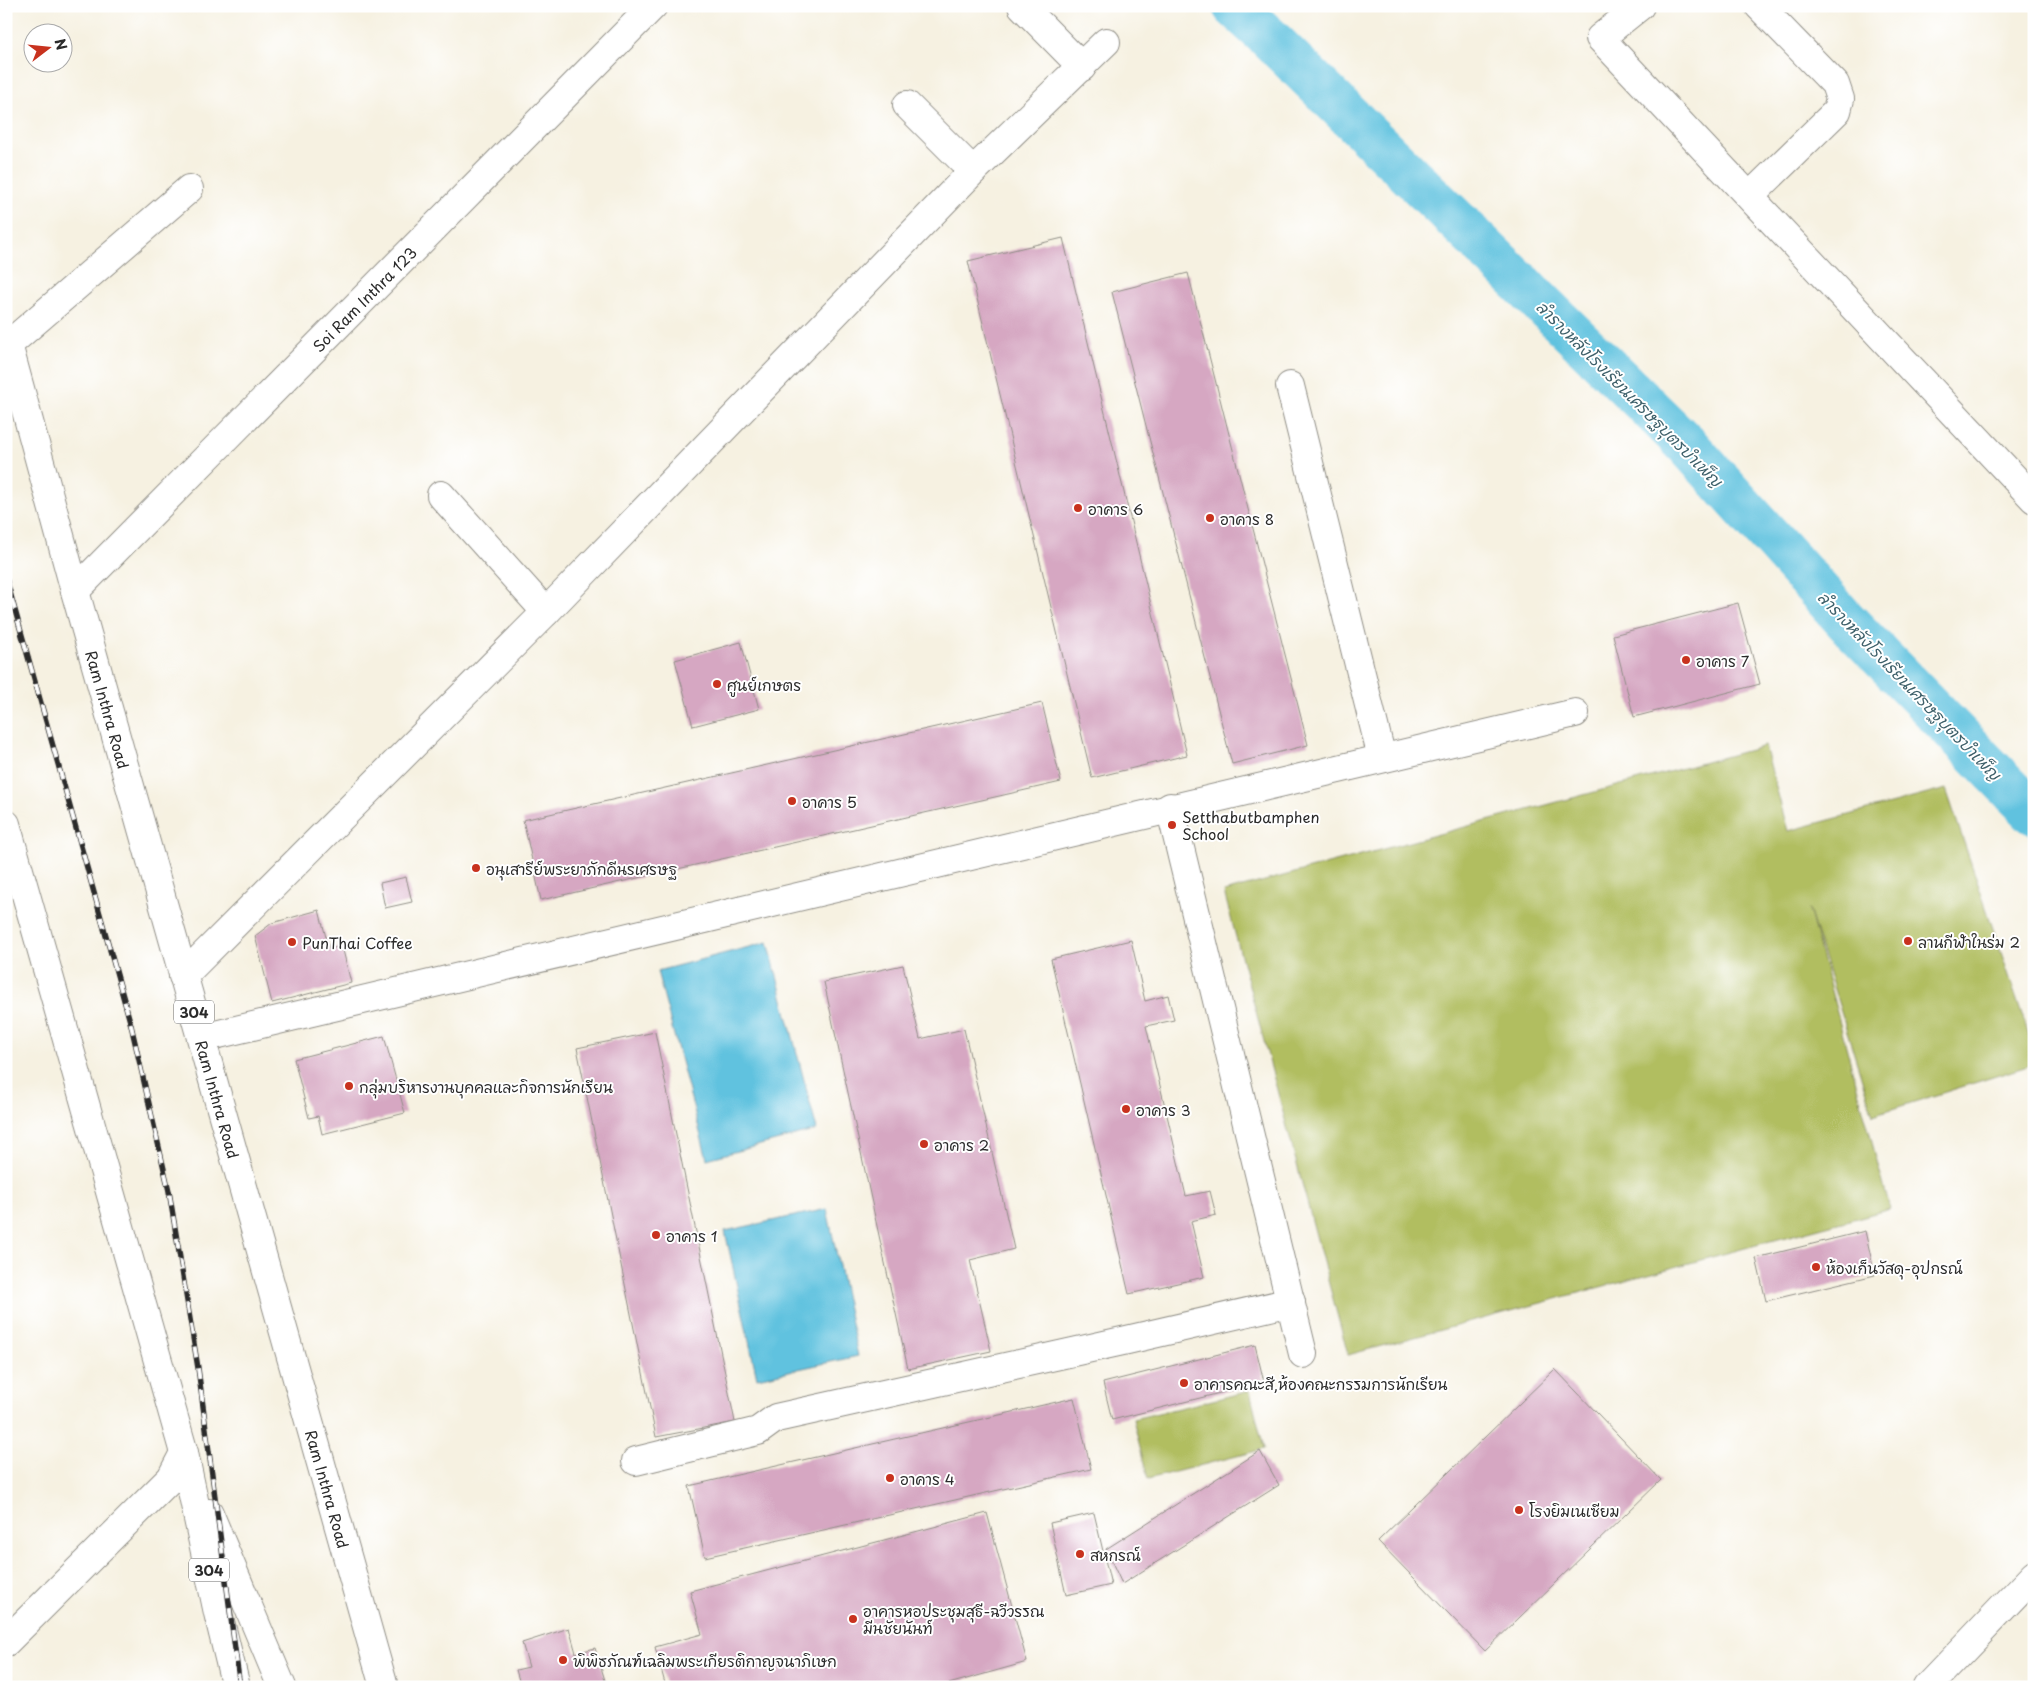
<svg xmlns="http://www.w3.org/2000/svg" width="2040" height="1693" font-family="'Playpen Sans','Playpen Sans Thai',sans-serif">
  <rect width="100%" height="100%" fill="#fff"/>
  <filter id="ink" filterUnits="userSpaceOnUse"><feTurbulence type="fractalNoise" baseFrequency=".02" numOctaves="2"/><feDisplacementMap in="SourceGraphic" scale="10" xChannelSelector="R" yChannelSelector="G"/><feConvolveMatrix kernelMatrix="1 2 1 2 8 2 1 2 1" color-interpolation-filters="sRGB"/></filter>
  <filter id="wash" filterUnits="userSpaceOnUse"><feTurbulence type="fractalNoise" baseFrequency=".0096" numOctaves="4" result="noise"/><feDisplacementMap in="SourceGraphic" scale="20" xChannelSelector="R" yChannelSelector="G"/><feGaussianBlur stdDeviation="1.12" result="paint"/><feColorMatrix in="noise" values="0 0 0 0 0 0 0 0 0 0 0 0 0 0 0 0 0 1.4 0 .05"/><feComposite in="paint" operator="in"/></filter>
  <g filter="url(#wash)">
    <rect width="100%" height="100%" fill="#f6f1e1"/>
    <path fill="#b1be61" stroke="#6e7446" d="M1765 746 1788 831 1946 789 2034 1050V1064L1873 1115 1809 909 1890 1209 1348 1355 1224 892Z
      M1250 1391 1264 1449 1148 1479 1133 1419Z"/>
    <path fill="#61c2df" stroke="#467685" d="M768 942 817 1130 707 1159 657 971Z
      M827 1209 858 1356 757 1378 725 1231Z"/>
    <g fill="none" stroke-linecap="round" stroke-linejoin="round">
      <path stroke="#61c2df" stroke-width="44" d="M1234 6 1268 37 1687 445 1845 620 2034 813"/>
    </g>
    <g id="blocks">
      <path fill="#d6a7c2" d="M1063 238 1187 755 1092 778 968 261Z
        M1188 273 1308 745 1232 764 1112 292Z
        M1738 603 1760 684 1634 717 1613 635Z
        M741 642 759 709 693 726 675 660Z
        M1042 703 1061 782 541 900 523 820Z
        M406 877 412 902 385 908 380 883Z
        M319 910 329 949 342 946 351 983 272 1003 255 936 272 923Z
        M1131 940 1145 1001 1168 995 1174 1020 1146 1026 1186 1196 1210 1191 1216 1215 1191 1221 1204 1277 1129 1294 1051 959Z
        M903 965 920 1039 964 1029 1014 1249 970 1260 991 1351 908 1369 824 982Z
        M655 1032 735 1422 656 1437 577 1048Z
        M384 1036 405 1113 322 1134 318 1116 309 1118 294 1059Z
        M1865 1231 1875 1275 1766 1301 1756 1258Z
        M1255 1345 1264 1382 1112 1420 1103 1383Z
        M1555 1369 1661 1480 1485 1651 1378 1541Z
        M1074 1398 1091 1469 705 1557 689 1486Z
        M1260 1451 1279 1485 1122 1584 1106 1549Z
        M987 1513 1027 1662 938 1687H666L655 1647 702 1634 690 1591Z
        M1094 1513 1111 1585 1066 1595 1050 1523Z
        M569 1628 576 1653 595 1648 607 1687H521L516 1670 529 1667 522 1643Z"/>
    </g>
  </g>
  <g filter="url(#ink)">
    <use href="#blocks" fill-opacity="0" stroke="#908e86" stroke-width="1"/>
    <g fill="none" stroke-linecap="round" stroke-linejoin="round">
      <defs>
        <g id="minor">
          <path d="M1022 6 1082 67"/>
          <path d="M1640 6 1600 38 2034 499"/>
          <path d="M907 105 973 171"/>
          <path d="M1750 196 1837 111 1840 99 1835 84 1759 6"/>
          <path d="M8 345 189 189"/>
          <path d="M1290 386 1382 758"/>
          <path d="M441 495 546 612"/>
          <path id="s1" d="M75 591 653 6"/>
          <path d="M1170 807 1303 1354"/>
          <path d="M183 976 546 612 973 171 1106 42"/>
          <path d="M202 1038 1575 713"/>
          <path d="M636 1461 758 1431 776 1418 1127 1340 1291 1302"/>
          <path d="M6 1642 171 1478 184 1453"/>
          <path d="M1927 1687 2034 1575"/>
        </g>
        <g id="highway">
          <path id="s2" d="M6 337 75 591 384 1687"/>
          <path d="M6 824 184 1453 218 1613 236 1687"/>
          <path d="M209 1513 282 1687"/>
        </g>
      </defs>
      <use href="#minor" stroke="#908e86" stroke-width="30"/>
      <use href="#highway" stroke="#908e86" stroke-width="30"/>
      <use href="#minor" stroke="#fff" stroke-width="28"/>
      <use href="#highway" stroke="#fff" stroke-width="28"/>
      <defs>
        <path id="rail" d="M6 578 131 1025 169 1191 198 1368 240 1687"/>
      </defs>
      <use href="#rail" stroke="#2b2b2b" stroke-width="5.5"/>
      <use href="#rail" stroke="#fff" stroke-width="4" stroke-dasharray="11" stroke-linecap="butt"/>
    </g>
  </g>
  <g fill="#c8321e" stroke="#fff" stroke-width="2">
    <circle cx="1078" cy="508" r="5"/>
    <circle cx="1210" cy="518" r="5"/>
    <circle cx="1686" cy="660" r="5"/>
    <circle cx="717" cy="684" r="5"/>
    <circle cx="792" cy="801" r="5"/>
    <circle cx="1172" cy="825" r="5"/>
    <circle cx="476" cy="868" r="5"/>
    <circle cx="1908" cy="941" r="5"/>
    <circle cx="292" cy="942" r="5"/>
    <circle cx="349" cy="1086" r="5"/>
    <circle cx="1126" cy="1109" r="5"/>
    <circle cx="924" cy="1144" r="5"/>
    <circle cx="656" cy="1235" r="5"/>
    <circle cx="1816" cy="1267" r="5"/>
    <circle cx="1184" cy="1383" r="5"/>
    <circle cx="890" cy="1478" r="5"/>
    <circle cx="1519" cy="1510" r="5"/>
    <circle cx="1080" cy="1554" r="5"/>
    <circle cx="853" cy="1619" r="5"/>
    <circle cx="563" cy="1660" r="5"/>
  </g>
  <g text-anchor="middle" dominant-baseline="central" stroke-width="4" stroke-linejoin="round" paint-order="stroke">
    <g fill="#fff" stroke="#6b6b6b" stroke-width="1">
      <rect x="174" y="1000.5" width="40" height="23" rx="4"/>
      <rect x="189" y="1558.5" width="40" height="23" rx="4"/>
    </g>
    <g font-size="14" font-weight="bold" fill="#2b2b2b">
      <text x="194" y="1012">304</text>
      <text x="209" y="1570">304</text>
    </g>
    <g font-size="15" fill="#2b2b2b" stroke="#fff">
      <text stroke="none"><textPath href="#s1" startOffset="411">Soi Ram Inthra 123</textPath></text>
      <text stroke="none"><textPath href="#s2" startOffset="386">Ram Inthra Road</textPath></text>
      <text stroke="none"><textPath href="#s2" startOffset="791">Ram Inthra Road</textPath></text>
      <text stroke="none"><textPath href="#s2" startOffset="1196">Ram Inthra Road</textPath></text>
    </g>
    <g font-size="15" fill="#2b2b2b" stroke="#fff" text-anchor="start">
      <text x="1088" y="508">อาคาร 6</text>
      <text x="1220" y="518">อาคาร 8</text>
      <text x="1696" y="660">อาคาร 7</text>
      <text x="727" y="684">ศูนย์เกษตร</text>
      <text x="802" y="801">อาคาร 5</text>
      <text x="1182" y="816">Setthabutbamphen<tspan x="1182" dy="17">School</tspan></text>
      <text x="486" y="868">อนุเสารีย์พระยาภักดีนรเศรษฐ</text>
      <text x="1918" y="941">ลานกีฬาในร่ม 2</text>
      <text x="302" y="942">PunThai Coffee</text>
      <text x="359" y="1086">กลุ่มบริหารงานบุคคลและกิจการนักเรียน</text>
      <text x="1136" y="1109">อาคาร 3</text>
      <text x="934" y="1144">อาคาร 2</text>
      <text x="666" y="1235">อาคาร 1</text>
      <text x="1826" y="1267">ห้องเก็นวัสดุ-อุปกรณ์</text>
      <text x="1194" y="1383">อาคารคณะสี,ห้องคณะกรรมการนักเรียน</text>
      <text x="900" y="1478">อาคาร 4</text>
      <text x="1529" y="1510">โรงยิมเนเซียม</text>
      <text x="1090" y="1554">สหกรณ์</text>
      <text x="863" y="1610">อาคารหอประชุมสุธี-ฉวีวรรณ<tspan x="863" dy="17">มีนชัยนันท์</tspan></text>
      <text x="573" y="1660">พิพิธภัณฑ์เฉลิมพระเกียรติกาญจนาภิเษก</text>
    </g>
    <g font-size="16" font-style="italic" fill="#3e606a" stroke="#fff">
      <text transform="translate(1630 393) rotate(45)">ลำรางหลังโรงเรียนเศรษฐบุตรบำเพ็ญ</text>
      <text transform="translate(1910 685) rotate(46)">ลำรางหลังโรงเรียนเศรษฐบุตรบำเพ็ญ</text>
    </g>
  </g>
  <rect width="2040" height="1693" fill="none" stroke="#fff" stroke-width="25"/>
  <g transform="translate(48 48) rotate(74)"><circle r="24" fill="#ffffff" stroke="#aaaaaa"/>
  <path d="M0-4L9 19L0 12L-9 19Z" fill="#c8321e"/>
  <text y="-8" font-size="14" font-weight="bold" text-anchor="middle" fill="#2b2b2b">N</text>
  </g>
</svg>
